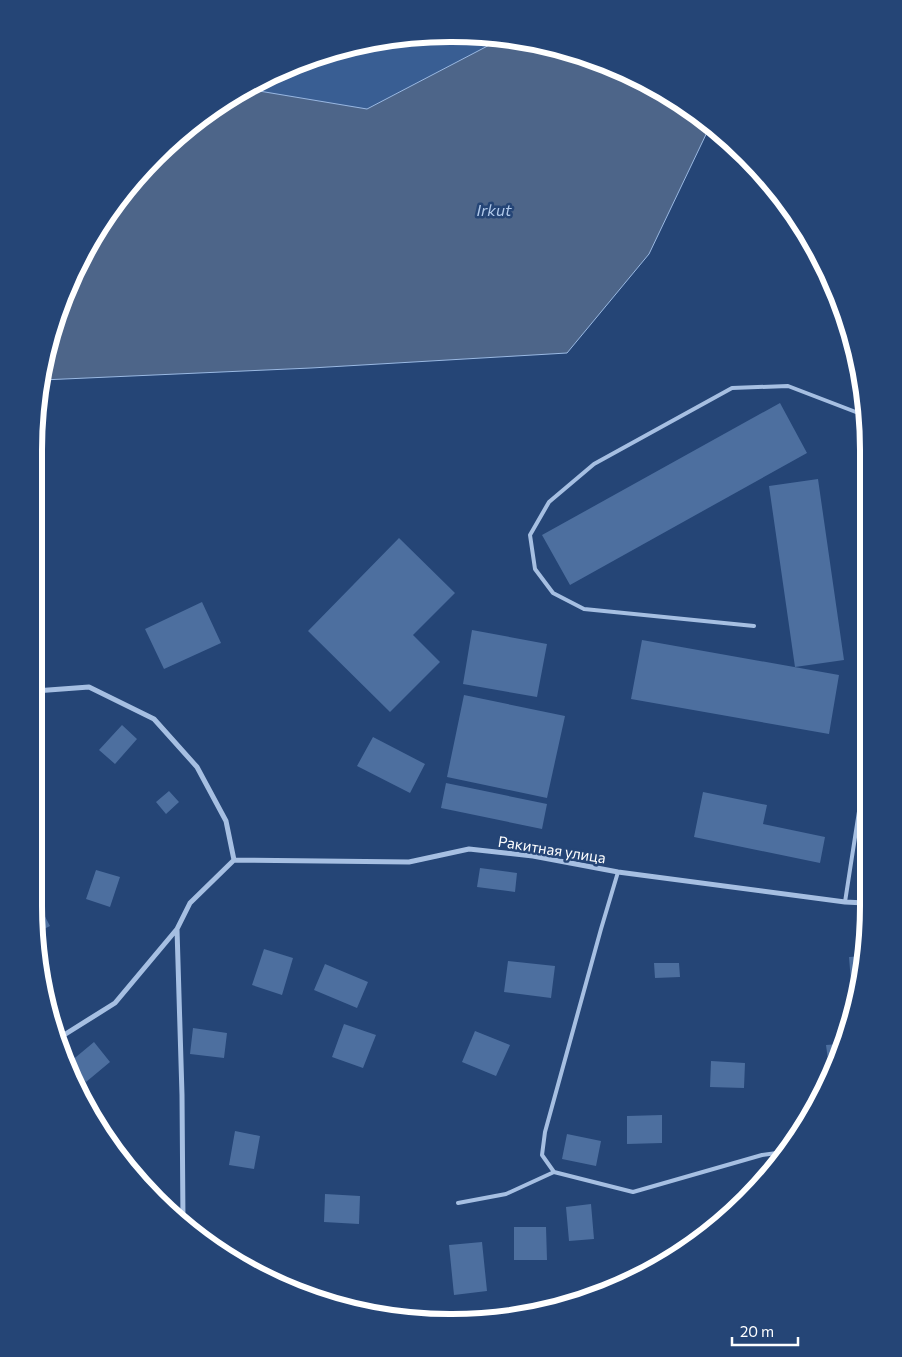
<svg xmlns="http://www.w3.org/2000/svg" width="902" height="1357" font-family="Commissioner,sans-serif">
  <rect width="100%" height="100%" fill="#254576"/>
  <path fill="#395e93" d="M424 35 501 37 499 40 367 109 247 89 267 77 343 48Z"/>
  <path fill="#4d6589" stroke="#9ab9e3" d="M501 37 585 56 660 90 710 126 649 254 567 353 311 368 42 380 77 267 137 176 197 120 247 89 367 109 499 40Z"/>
  <path fill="#4d6f9f" d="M780 403 807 453 570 585 542 535Z
    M818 479 844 660 795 667 769 486Z
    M399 538 455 593 413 635 440 662 390 712 308 631Z
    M202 602 221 643 164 669 145 629Z
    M472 630 547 644 537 697 463 684Z
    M642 640 839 675 829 734 631 699Z
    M464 695 565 716 547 798 447 777Z
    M122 725 137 739 115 764 99 750Z
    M373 737 425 764 410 793 357 766Z
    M446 783 547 804 542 829 441 808Z
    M169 791 179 802 166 814 156 802Z
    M703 792 767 805 763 824 825 837 820 863 694 837Z
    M480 868 517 873 515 892 477 887Z
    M96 870 120 877 110 907 86 899Z
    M39 905 50 926 38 932 34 907Z
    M264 949 293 958 282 995 252 985Z
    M865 956V961L859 981 851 982 849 957Z
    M508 961 555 966 551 998 504 992Z
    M654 963H679L680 977 655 978Z
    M325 964 368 982 357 1008 314 990Z
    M344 1024 376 1035 363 1068 332 1057Z
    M193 1028 227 1033 224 1058 190 1054Z
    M475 1031 510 1045 496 1076 462 1062Z
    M94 1042 110 1062 86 1082 70 1062Z
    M839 1044 830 1075 826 1045Z
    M711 1061 745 1063 744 1088 710 1087Z
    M662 1115V1143L627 1144V1116Z
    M235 1131 260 1136 254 1169 229 1165Z
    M567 1134 601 1141 596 1166 562 1159Z
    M325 1194 360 1196 359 1224 324 1222Z
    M591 1204 594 1239 569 1241 566 1207Z
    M514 1227H546L547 1260H514Z
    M482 1242 487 1291 454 1295 449 1245Z"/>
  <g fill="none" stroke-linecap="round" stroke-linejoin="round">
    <path stroke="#a6bfe2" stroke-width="4" d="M854 344 861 414 867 458
      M754 626 584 609 553 593 535 569 530 535 549 502 594 464 732 388 788 386 861 414
      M618 872 601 929 545 1132 542 1155 554 1172 633 1192 762 1155 784 1152
      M845 902 866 766
      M458 1203 506 1194 554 1172"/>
    <path stroke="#a6bfe2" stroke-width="5" d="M35 691 89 687 154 719 197 767 226 821 234 860
      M234 860 409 862 469 849 533 856 618 872 845 902 865 903
      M56 1040 115 1003 177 929
      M183 1222 182 1095 177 929 190 903 234 860"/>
  </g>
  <g text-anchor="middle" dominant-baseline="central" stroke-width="5" stroke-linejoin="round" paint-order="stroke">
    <g font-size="15" fill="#fff" stroke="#254576">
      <text transform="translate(552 849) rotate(9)">Ракитная улица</text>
    </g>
    <g font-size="16" font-style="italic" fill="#b1c9ea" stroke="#254576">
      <text x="494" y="209">Irkut</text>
    </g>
  </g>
  <path d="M0 0H902V1357H0ZM450 42H452A408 408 0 0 1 860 450V906A408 408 0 0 1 452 1314H450A408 408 0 0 1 42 906V450A408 408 0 0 1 450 42Z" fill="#254576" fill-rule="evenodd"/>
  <path fill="none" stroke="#fff" stroke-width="6" d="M450 42H452A408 408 0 0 1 860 450V906A408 408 0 0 1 452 1314H450A408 408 0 0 1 42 906V450A408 408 0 0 1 450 42Z"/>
  <path d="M732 1337v8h66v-8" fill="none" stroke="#ffffff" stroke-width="2.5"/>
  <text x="740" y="1337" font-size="15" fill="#ffffff" stroke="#254576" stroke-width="4" paint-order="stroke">20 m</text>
</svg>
